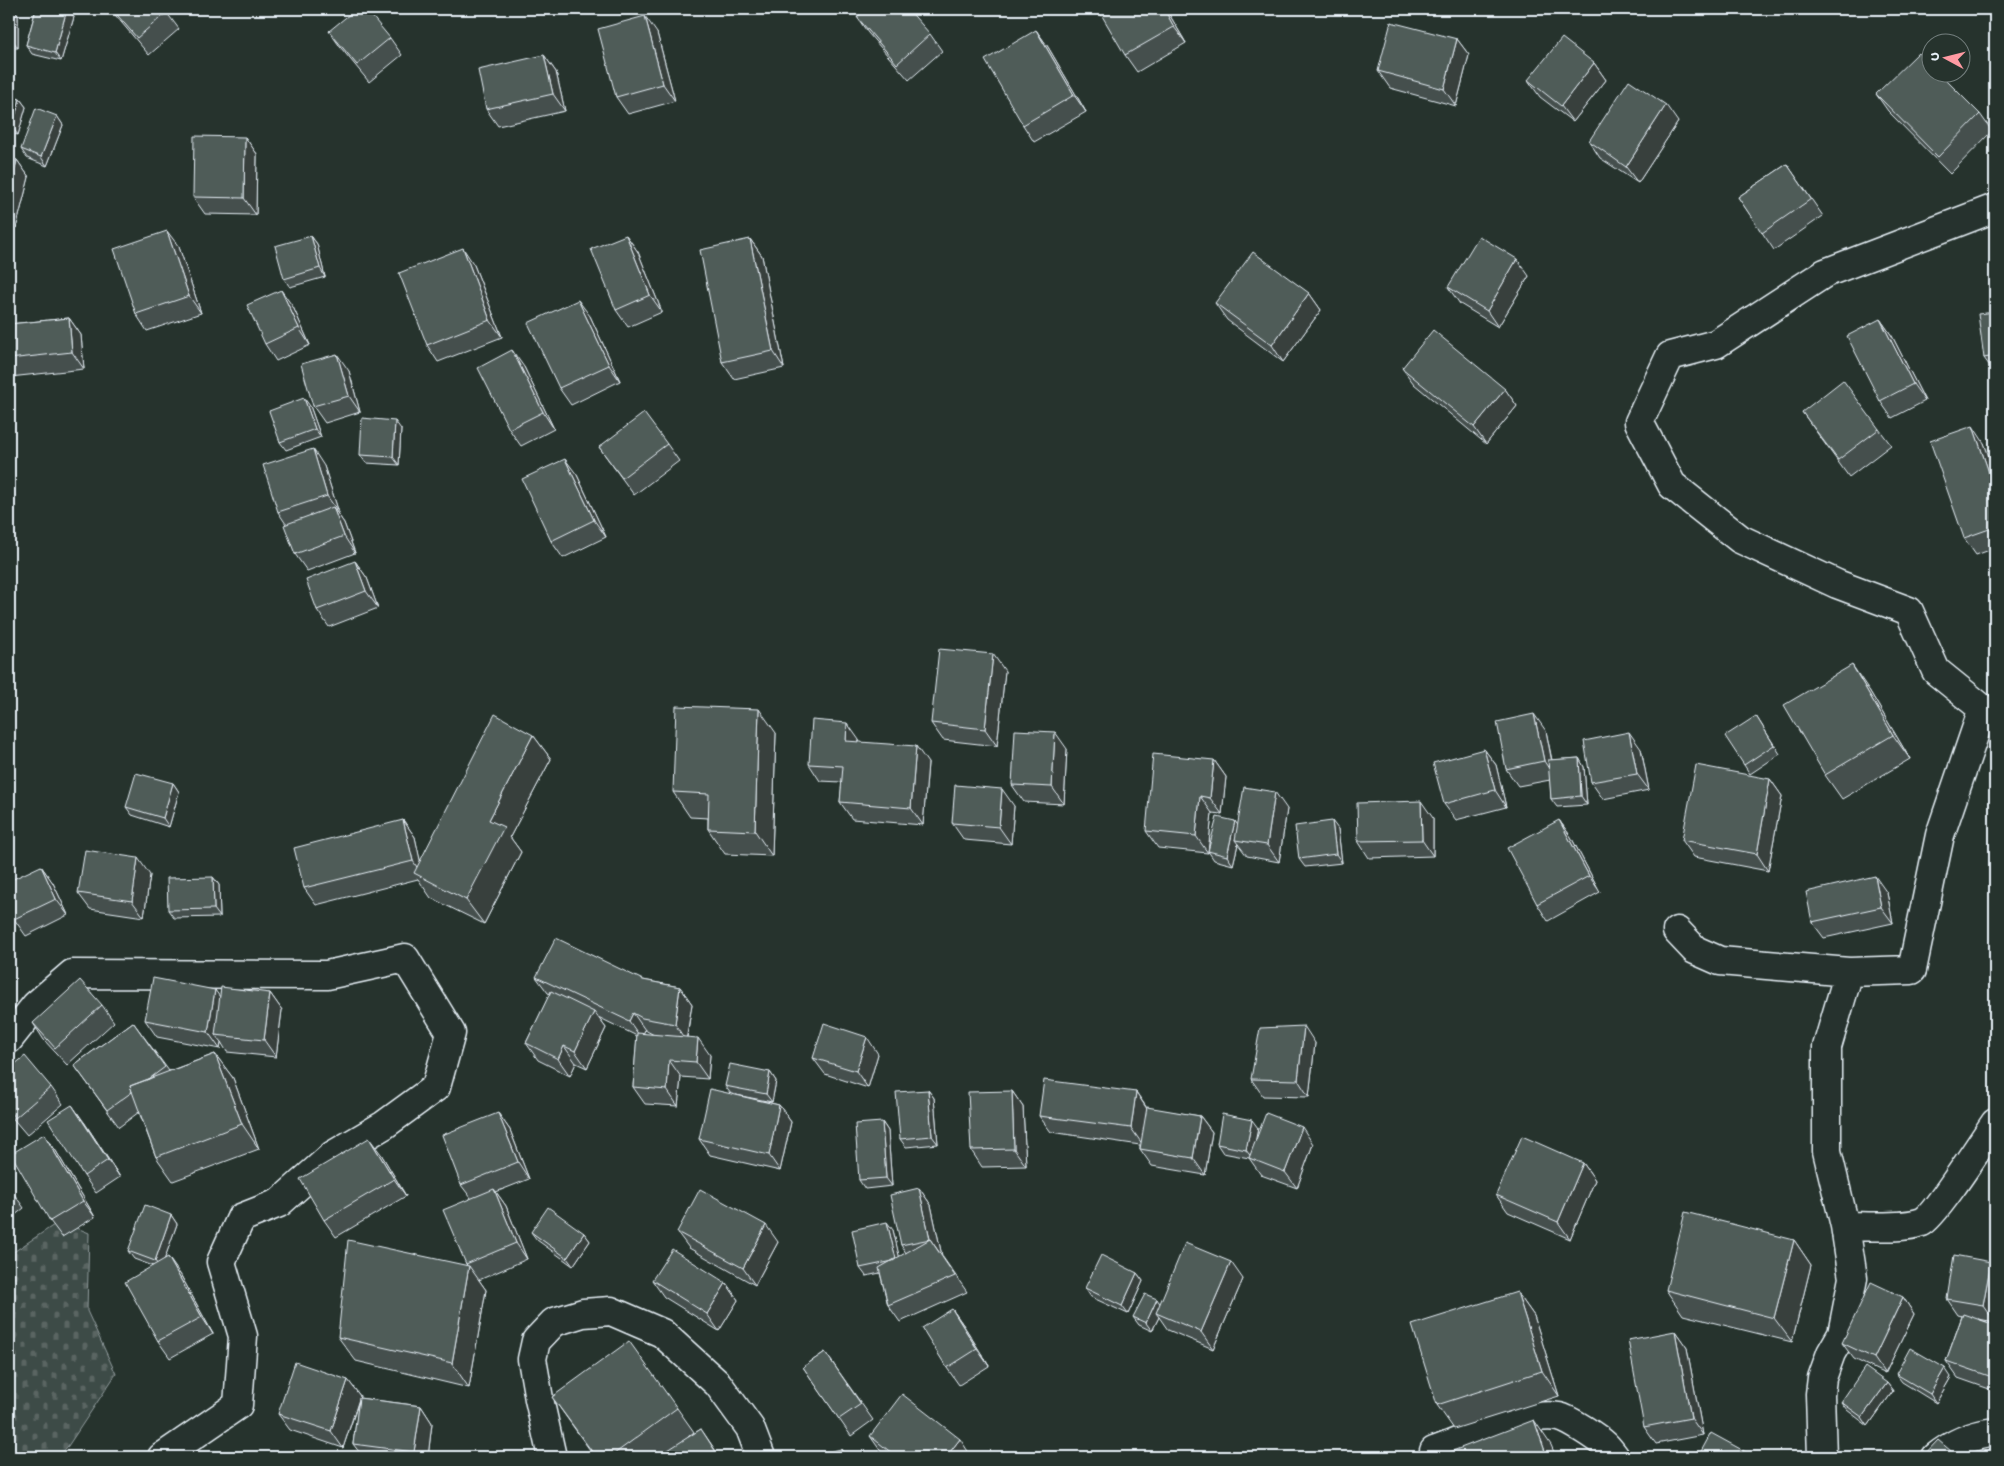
<svg xmlns="http://www.w3.org/2000/svg" width="2004" height="1466" font-family="'Gochi Hand',sans-serif">
  <defs>
    <pattern id="cemetery-stones" width="16" height="16" patternUnits="userSpaceOnUse" patternTransform="scale(1.25)"><rect width="16" height="16" fill="#3e4b47"/><path d="M2 7V4a2 2 0 0 1 4 0v3zM10 15v-3a2 2 0 0 1 4 0v3z" fill="#5a6562"/></pattern>
  </defs>
  <rect width="100%" height="100%" fill="#26332d"/>
  <filter id="ink" filterUnits="userSpaceOnUse"><feTurbulence type="fractalNoise" baseFrequency=".02" numOctaves="2"/><feDisplacementMap in="SourceGraphic" scale="10" xChannelSelector="R" yChannelSelector="G"/><feConvolveMatrix kernelMatrix="1 2 1 2 8 2 1 2 1" color-interpolation-filters="sRGB"/></filter>
  <g filter="url(#ink)">
    <path fill="url(#cemetery-stones)" stroke="#939ea0" d="M60 1221 89 1233 87 1311 116 1374 68 1446 58 1457H9V1255Z"/>
    <g fill="none" stroke-linecap="round" stroke-linejoin="round">
      <defs>
        <path id="minor" d="M1677 931 1695 950 1720 961 1849 972
          M9 1039 36 1005 72 974 327 975 405 958 451 1033 436 1087 384 1125 333 1155 279 1203 241 1218 221 1262 243 1336 238 1405 162 1457
          M1845 1226C1865 1226 1904 1229 1922 1222 1934 1217 1984 1139 1995 1123
          M1434 1451C1467 1439 1525 1411 1559 1417 1569 1419 1598 1438 1605 1445 1609 1449 1612 1453 1615 1457
          M552 1457 539 1399 532 1359 536 1341 554 1322 583 1313 611 1311 662 1333 718 1384 750 1428 761 1457
          M1822 1457 1820 1394 1822 1378 1831 1353 1842 1334 1853 1278 1845 1226 1827 1151V1047L1849 972 1912 970 1940 835 1983 709 1936 671 1909 611 1837 584 1740 539 1672 485 1639 422 1670 356 1716 344 1825 273 1995 208
          M1936 1457C1954 1442 1972 1435 1995 1432"/>
      </defs>
      <use href="#minor" stroke="#e8f1f8" stroke-width="31"/>
      <use href="#minor" stroke="#26332d" stroke-width="28"/>
    </g>
    <path fill="#454f4d" stroke="#e8f1f8" fill-rule="evenodd" d="M9 9 18 15V48H9Z
      M36 9H68L74 17 61 61 32 54 26 45Z
      M110 9H164L179 29 149 55Z
      M1166 9 1186 43 1137 72 1125 55Z
      M857 17 930 34 942 51 909 80 868 33Z
      M1036 30 1048 47 1086 112 1034 142 1023 125Z
      M329 31 390 38 402 55 369 82 341 48Z
      M657 33 675 101 628 114 616 97Z
      M1457 39 1469 55 1456 106 1390 88 1378 71Z
      M544 55 556 72 565 111 498 126 486 109Z
      M1594 63 1606 80 1573 122 1540 97 1528 80Z
      M1876 94 1980 114 1992 131 1950 174 1888 111Z
      M9 96 20 99 26 107 18 135 9 133Z
      M57 116 63 125 47 166 27 158 21 149Z
      M1678 122 1638 183 1600 158 1589 141Z
      M245 137 257 154 256 215 205 214 193 197Z
      M9 158 17 160 29 177 16 228 9 226Z
      M1787 164 1823 216 1774 250 1738 197Z
      M626 235 638 252 662 312 628 327 616 310Z
      M311 236 317 244 325 277 290 287 284 279Z
      M750 239 762 256 784 368 734 379 722 362Z
      M179 247 201 313 147 331 136 314Z
      M474 265 502 337 438 362 427 345Z
      M1529 276 1498 327 1460 304 1448 287Z
      M1309 293 1321 310 1283 362 1227 320 1215 303Z
      M293 307 310 345 276 361 265 344Z
      M1995 312V373L1984 358Z
      M590 316 620 381 571 405 559 388Z
      M69 318 81 335 84 369 10 377 9 375V324Z
      M1880 319 1892 336 1925 401 1892 418 1880 401Z
      M524 367 554 429 521 446 509 429Z
      M1402 368 1505 389 1517 406 1486 444 1414 384Z
      M349 371 360 412 325 423 313 406Z
      M310 406 321 437 286 450 280 442Z
      M1802 412 1879 429 1891 445 1849 477Z
      M401 429 399 465 366 463 360 455Z
      M1984 443 1995 473V548L1976 555 1964 538Z
      M667 444 679 461 634 495 599 447Z
      M324 466 339 513H337L344 523 355 553 307 571 295 554 286 524 278 512Z
      M577 475 606 537 563 558 551 541Z
      M355 561 367 578 378 608 329 627 317 610Z
      M1005 671 997 746 943 740 931 723Z
      M1869 690 1910 759 1842 799 1825 775Z
      M1756 716 1780 754 1750 774 1744 765Z
      M1546 731 1552 760 1579 758 1584 767 1587 805 1557 807 1551 799 1550 780 1518 786 1506 769Z
      M776 733 772 856 725 854 708 829V818L690 817 673 792Z
      M533 735 551 759 510 837 521 852 484 924 431 898 418 879 316 905 304 888 403 820 415 837 420 861Z
      M859 740V742L928 763 923 825 852 819 840 802 842 782 820 781 809 764Z
      M1067 749 1064 804 1024 802 1012 785Z
      M1484 749 1496 765 1506 807 1456 820 1444 804Z
      M1641 749 1649 790 1603 799 1591 782Z
      M1214 760 1226 777 1222 814 1212 813 1208 853 1158 848 1146 831Z
      M1770 779 1782 796 1768 871 1694 857 1682 840Z
      M173 783 179 792 169 827 132 815 126 807Z
      M1014 806 1011 844 964 840 952 823Z
      M1287 809 1279 862 1247 856 1238 844 1233 865 1214 860 1208 851 1238 825Z
      M1433 818V856L1369 858 1358 841Z
      M1559 820 1571 837 1600 892 1548 921 1537 904Z
      M1338 829 1342 863 1305 867 1299 859Z
      M41 866 53 883 68 915 26 936 14 919Z
      M150 875 144 917 90 909 78 893Z
      M213 877 219 885 220 917 174 918 168 910Z
      M1887 893 1893 923 1824 938 1812 922Z
      M536 977 643 980 680 987 692 1004 687 1038 710 1055 708 1079 681 1077 678 1106 645 1104 633 1087 637 1036 598 1017 606 1028 587 1068 576 1063 570 1076 538 1060 526 1043 550 994 548 993ZM645 1030 654 1035 643 1034Z
      M270 993 282 1010 276 1057 227 1052 221 1042 220 1049 157 1037 145 1020 220 996Z
      M102 1005 114 1022 67 1065 44 1040 33 1023Z
      M133 1022 169 1071 215 1054 233 1078 259 1149 173 1181 156 1157 139 1112 119 1127 74 1065Z
      M1315 1043 1309 1097 1263 1096 1251 1079Z
      M878 1054 868 1088 825 1074 813 1058Z
      M9 1069 51 1087 63 1104 27 1135 9 1114Z
      M770 1072 776 1081 772 1102 736 1095 779 1105 791 1122 780 1171 710 1155 699 1139 731 1094 725 1086Z
      M928 1090 934 1098 938 1144 906 1147 900 1139Z
      M1012 1091 1023 1107 1026 1166 982 1167 971 1150Z
      M1136 1092 1147 1108 1200 1116 1212 1132 1205 1175 1152 1166 1140 1149V1145L1051 1132 1039 1116Z
      M498 1113 510 1130 529 1179 496 1192 506 1206 527 1259 479 1280 486 1290 469 1388 356 1361 338 1337 467 1265 466 1264 471 1198 461 1185Z
      M84 1122 120 1177 96 1193 84 1176Z
      M882 1122 888 1131 892 1186 865 1189 859 1180Z
      M1258 1128 1255 1143 1313 1144 1297 1188 1261 1175 1249 1158 1223 1153 1217 1144Z
      M44 1134 56 1151 95 1217 62 1237 50 1221Z
      M381 1154 406 1196 336 1237 324 1220Z
      M1583 1163 1595 1180 1570 1239 1508 1212 1496 1195Z
      M9 1187 24 1208 9 1220Z
      M919 1188 931 1205 942 1256 967 1292 900 1322 888 1305 880 1273 866 1276 860 1268 893 1230 899 1257 906 1253 901 1245Z
      M171 1215 177 1224 164 1260 180 1274 213 1334 170 1358 158 1341 153 1266 134 1259 128 1251Z
      M531 1232 584 1233 590 1241 573 1266 537 1240Z
      M677 1232 778 1242 755 1285 689 1248Z
      M1794 1240 1811 1265 1792 1342 1683 1315 1666 1290Z
      M1991 1262 1995 1268V1322L1978 1319 1995 1325V1391L1958 1378 1946 1361 1962 1316 1958 1315 1947 1299Z
      M1137 1273 1143 1281 1128 1314 1091 1297 1085 1288Z
      M1243 1279 1213 1349 1168 1330 1159 1317 1152 1331 1139 1325 1133 1317 1160 1304Z
      M652 1280 726 1283 738 1300 719 1331 664 1297Z
      M1517 1292 1534 1316 1559 1396 1454 1429 1437 1405Z
      M1903 1297 1914 1314 1885 1374 1854 1359 1842 1343Z
      M952 1309 964 1326 989 1366 959 1385 947 1368Z
      M1675 1331 1687 1348 1703 1435 1656 1444 1644 1427Z
      M825 1352 873 1420 851 1436 803 1367Z
      M1896 1374 1951 1377 1936 1403 1902 1382Z
      M348 1380 360 1396 359 1398 421 1406 432 1423 428 1457H363L353 1444 359 1401 343 1448 290 1430 278 1414Z
      M1887 1383 1893 1391 1868 1426 1847 1410 1841 1402Z
      M552 1397 677 1408 694 1432 688 1437 701 1429 720 1457H595Z
      M870 1436 971 1456 970 1457H887L882 1453Z"/>
    <path fill="#38403e" stroke="#e8f1f8" d="M9 9H13L18 15V48L9 35Z
      M67 9 74 17 61 61 55 53Z
      M1164 9H1166L1186 43 1174 27Z
      M645 16 657 33 675 101 663 84Z
      M1036 30 1048 47 1086 112 1074 95Z
      M1457 39 1469 55 1456 106 1444 89Z
      M544 55 556 72 565 111 553 94Z
      M1594 63 1606 80 1573 122 1561 106Z
      M20 99 26 107 18 135 12 127Z
      M1666 105 1678 122 1638 183 1626 167Z
      M57 116 63 125 47 166 41 157Z
      M245 137 257 154 256 215 244 198Z
      M17 160 29 177 16 228 9 217V193Z
      M167 231 179 247 201 313 189 296Z
      M626 235 638 252 662 312 650 295Z
      M311 236 317 244 325 277 320 268Z
      M750 239 762 256 784 368 773 351Z
      M463 248 474 265 502 337 490 320Z
      M1517 259 1529 276 1498 327 1487 311Z
      M281 290 293 307 310 345 299 328Z
      M1309 293 1321 310 1283 362 1272 345Z
      M578 300 590 316 620 381 609 365Z
      M69 318 81 335 84 369 72 352Z
      M1880 319 1892 336 1925 401 1913 384Z
      M512 350 524 367 554 429 543 412Z
      M337 354 349 371 360 412 349 396Z
      M1505 389 1517 406 1486 444 1474 427Z
      M304 398 310 406 321 437 315 429Z
      M395 421 401 429 399 465 393 457Z
      M1973 426 1984 443 1995 473V490Z
      M313 449 324 466 339 513 327 496Z
      M565 459 577 475 606 537 594 520Z
      M333 507 344 523 355 553 344 536Z
      M355 561 367 578 378 608 366 591Z
      M993 654 1005 671 997 746 985 729Z
      M1852 665 1869 690 1910 759 1893 735Z
      M759 709 776 733 772 856 755 831Z
      M1534 714 1546 731 1555 778 1544 761Z
      M847 723 859 740 858 757 846 741Z
      M1055 732 1067 749 1064 804 1052 787Z
      M1629 732 1641 749 1649 790 1637 774Z
      M533 735 551 759 510 837 521 852 484 924 466 900 489 820Z
      M916 746 928 763 923 825 911 808Z
      M1484 749 1496 765 1506 807 1495 790Z
      M1579 758 1584 767 1587 805 1581 796Z
      M1214 760 1226 777 1222 814 1210 798Z
      M1770 779 1782 796 1768 871 1757 854Z
      M173 783 179 792 169 827 163 818Z
      M1002 789 1014 806 1011 844 999 827Z
      M1275 792 1287 809 1279 862 1267 845Z
      M1200 796 1212 813 1208 853 1196 836Z
      M1421 801 1433 818V856L1422 840Z
      M403 820 415 837 424 878 413 861Z
      M1559 820 1571 837 1600 892 1589 876Z
      M1235 821 1241 830 1235 840 1238 844 1233 865 1227 856Z
      M1332 821 1338 829 1342 863 1336 854Z
      M138 858 150 875 144 917 132 901Z
      M41 866 53 883 68 915 56 899Z
      M1875 876 1887 893 1893 923 1881 907Z
      M213 877 219 885 220 917 214 909Z
      M680 987 692 1004 686 1041 675 1024Z
      M215 990 227 1007 215 1035 221 1042 220 1049 208 1032Z
      M270 993 282 1010 276 1057 264 1040Z
      M594 1012 606 1028 587 1068 575 1051Z
      M633 1013 645 1030 641 1038 629 1021Z
      M1304 1026 1315 1043 1309 1097 1298 1080Z
      M867 1037 878 1054 868 1088 856 1071Z
      M698 1038 710 1055 708 1079 696 1062Z
      M564 1046 576 1063 570 1076 558 1059Z
      M215 1054 233 1078 259 1149 242 1124Z
      M669 1060 681 1077 678 1106 667 1090Z
      M770 1072 776 1081 772 1102 766 1094Z
      M928 1090 934 1098 938 1144 932 1136Z
      M1012 1091 1023 1107 1026 1166 1014 1149Z
      M1136 1092 1147 1109 1143 1145 1131 1128Z
      M72 1105 84 1122 120 1177 108 1160Z
      M779 1105 791 1122 780 1171 769 1155Z
      M498 1113 510 1130 529 1179 518 1162Z
      M1200 1116 1212 1132 1205 1175 1193 1158Z
      M1252 1120 1258 1128 1252 1158 1246 1150Z
      M882 1122 888 1131 892 1186 886 1178Z
      M1302 1127 1313 1144 1297 1188 1285 1172Z
      M44 1134 56 1151 95 1217 83 1201Z
      M369 1138 381 1154 406 1196 394 1179Z
      M1583 1163 1595 1180 1570 1239 1558 1222Z
      M919 1188 931 1205 942 1256 930 1239Z
      M494 1189 506 1206 527 1259 516 1243Z
      M171 1215 177 1224 161 1269 155 1261Z
      M887 1222 893 1230 902 1268 896 1260Z
      M766 1225 778 1242 755 1285 743 1268Z
      M584 1233 590 1241 573 1266 567 1258Z
      M1794 1240 1811 1265 1792 1342 1774 1318Z
      M168 1257 180 1274 213 1334 202 1317Z
      M1231 1262 1243 1279 1213 1349 1201 1332Z
      M1991 1262 1995 1268V1322L1983 1305Z
      M469 1266 486 1290 469 1388 452 1363Z
      M1137 1273 1143 1281 1128 1314 1122 1306Z
      M726 1283 738 1300 719 1331 707 1314Z
      M1517 1292 1534 1316 1559 1396 1542 1371Z
      M1903 1297 1914 1314 1885 1374 1874 1358Z
      M1157 1299 1163 1308 1156 1313 1159 1317 1152 1331 1146 1323Z
      M952 1309 964 1326 989 1366 977 1349Z
      M1675 1331 1687 1348 1703 1435 1691 1418Z
      M1945 1368 1951 1377 1936 1403 1930 1394Z
      M348 1380 360 1396 343 1448 331 1431Z
      M1887 1383 1893 1391 1868 1426 1862 1417Z
      M421 1406 432 1423 428 1457H418L414 1452Z
      M1534 1420 1551 1445 1556 1457H1547Z
      M960 1439 971 1456 970 1457H946Z
      M841 1449 847 1457H843Z"/>
    <path fill="#505c59" stroke="#e8f1f8" d="M36 9H67L55 53 26 45Z
      M112 9H164L167 12 137 38Z
      M356 9H366L390 38 357 65 329 31Z
      M866 9H908L930 34 897 64 857 17Z
      M1098 9H1164L1174 27 1125 55Z
      M645 16 663 84 616 97 598 29Z
      M1391 22 1457 39 1444 89 1378 71Z
      M1036 30 1074 95 1023 125 985 60Z
      M1562 38 1594 63 1561 106 1528 80Z
      M1918 53 1932 66V72H1938L1980 114 1938 157 1876 94Z
      M544 55 553 94 486 109 478 70Z
      M1629 80 1666 105 1626 167 1589 141Z
      M9 96 20 99 12 127 9 126Z
      M36 108 57 116 41 157 21 149Z
      M194 136 245 137 244 198 193 197Z
      M9 158 17 160 9 193Z
      M1787 164 1811 199 1762 233 1738 197Z
      M167 231 189 296 136 314 114 249Z
      M626 235 650 295 616 310 591 249Z
      M311 236 320 268 284 279 275 246Z
      M1479 236 1517 259 1487 311 1448 287Z
      M750 239 773 351 722 362 700 250Z
      M463 248 490 320 427 345 399 273Z
      M1253 252 1309 293 1272 345 1215 303Z
      M281 290 299 328 265 344 247 305Z
      M578 300 609 365 559 388 528 323Z
      M1995 312V356L1984 358 1978 314Z
      M69 318 72 352 9 359V324Z
      M1880 319 1913 384 1880 401 1847 336Z
      M1433 330 1505 389 1474 427 1402 368Z
      M512 350 543 412 509 429 478 368Z
      M337 354 349 396 313 406 301 364Z
      M1843 380 1879 429 1838 460 1802 412Z
      M304 398 315 429 280 442 269 411Z
      M644 413 667 444 622 478 599 447Z
      M362 418 395 421 393 457 360 455Z
      M1973 426 1995 490V527L1964 538 1930 441Z
      M313 449 327 496 278 512 263 465Z
      M565 459 594 520 551 541 522 479Z
      M333 507 344 536 295 554 284 525Z
      M355 561 366 591 317 610 306 580Z
      M939 649 993 654 985 729 931 723Z
      M1852 665 1893 735 1825 775 1784 705Z
      M676 706 759 709 755 831 708 829 709 794 673 792Z
      M495 714 533 735 489 820 504 827 466 900 414 873Z
      M1534 714 1544 761 1506 769 1497 722Z
      M1756 716 1774 745 1744 765 1725 736Z
      M812 720 847 723 846 741 916 746 911 808 840 802 843 766 809 764Z
      M1015 730 1055 732 1052 787 1012 785Z
      M1629 732 1637 774 1591 782 1584 741Z
      M1484 749 1495 790 1444 804 1433 763Z
      M1153 754 1214 760 1210 798 1200 796 1196 836 1146 831Z
      M1579 758 1581 796 1551 799 1548 760Z
      M1696 765 1770 779 1757 854 1682 840Z
      M136 773 173 783 163 818 126 807Z
      M955 785 1002 789 999 827 952 823Z
      M1244 787 1275 792 1267 845 1235 840Z
      M1421 801 1422 840 1358 841 1357 803Z
      M1217 817 1235 821 1227 856 1208 851Z
      M403 820 413 861 304 888 294 848Z
      M1559 820 1589 876 1537 904 1507 848Z
      M1332 821 1336 854 1299 859 1295 826Z
      M85 850 138 858 132 901 78 893Z
      M41 866 56 899 14 919 9 908V881Z
      M1875 876 1881 907 1812 922 1806 892Z
      M213 877 214 909 168 910 167 878Z
      M556 938 643 980 680 987 675 1024 642 1018 633 1013 629 1021 536 977Z
      M153 978 215 990 208 1032 145 1020Z
      M80 980 102 1005 55 1048 33 1023Z
      M221 987 270 993 264 1040 215 1035Z
      M551 991 594 1012 575 1051 564 1046 558 1059 526 1043Z
      M133 1022 165 1067 149 1079 130 1086 132 1092 107 1110 74 1065Z
      M824 1023 867 1037 856 1071 813 1058Z
      M1304 1026 1298 1080 1251 1079 1260 1028Z
      M637 1033 698 1038 696 1062 669 1060 667 1090 633 1087Z
      M215 1054 242 1124 156 1157 130 1086Z
      M25 1056 51 1087 15 1118 9 1111V1069Z
      M730 1064 770 1072 766 1094 725 1086Z
      M1044 1080 1136 1092 1131 1128 1039 1116Z
      M710 1089 779 1105 769 1155 699 1139Z
      M928 1090 932 1136 900 1139 896 1092Z
      M1012 1091 1014 1149 971 1150 968 1092Z
      M72 1105 108 1160 84 1176 48 1120Z
      M1147 1107 1200 1116 1193 1158 1140 1149Z
      M498 1113 518 1162 461 1185 442 1135Z
      M1266 1113 1302 1127 1285 1172 1249 1158Z
      M1222 1114 1252 1120 1246 1150 1217 1144Z
      M882 1122 886 1178 859 1180 855 1124Z
      M44 1134 83 1201 50 1221 11 1154Z
      M1522 1136 1583 1163 1558 1222 1496 1195Z
      M369 1138 394 1179 324 1220 300 1179Z
      M9 1187 12 1191 9 1194Z
      M919 1188 930 1239 901 1245 890 1195Z
      M494 1189 516 1243 466 1264 443 1210Z
      M700 1189 766 1225 743 1268 677 1232Z
      M145 1205 171 1215 155 1261 128 1251Z
      M548 1207 584 1233 567 1258 531 1232Z
      M1685 1212 1794 1240 1774 1318 1666 1290Z
      M887 1222 896 1259 893 1261 860 1268 852 1230Z
      M930 1239 955 1276 888 1305 879 1268Z
      M348 1240 469 1266 452 1363 338 1337Z
      M1185 1243 1231 1262 1201 1332 1156 1313Z
      M672 1249 726 1283 707 1314 652 1280Z
      M1101 1255 1137 1273 1122 1306 1085 1288Z
      M1954 1255 1991 1262 1983 1305 1947 1299Z
      M168 1257 202 1317 158 1341 125 1282Z
      M1871 1282 1903 1297 1874 1358 1842 1343Z
      M1517 1292 1542 1371 1437 1405 1412 1325Z
      M1145 1294 1157 1299 1146 1323 1133 1317Z
      M952 1309 977 1349 947 1368 922 1328Z
      M1963 1314 1995 1325V1378L1946 1361Z
      M1675 1331 1691 1418 1644 1427 1628 1340Z
      M629 1341 677 1408 610 1457H596L552 1397Z
      M1910 1348 1945 1368 1930 1394 1896 1374Z
      M825 1352 861 1404 839 1419 803 1367Z
      M295 1362 348 1380 331 1431 278 1414Z
      M1865 1367 1887 1383 1862 1417 1841 1402Z
      M902 1394 960 1439 946 1457H897L870 1436Z
      M359 1398 421 1406 414 1452 353 1444Z
      M1534 1420 1547 1457H1437Z
      M701 1429 716 1452 708 1457H657Z
      M1711 1433 1755 1457H1698Z
      M1938 1440 1958 1457H1922Z
      M841 1449 843 1457H808Z
      M1037 1451 1041 1457H1027Z"/>
  </g>
  <rect width="2004" height="1466" fill="none" stroke="#26332d" stroke-width="30"/>
  <rect x="15" y="15" width="1974" height="1436" fill="none" stroke="#e8f1f8" stroke-width="2" filter="url(#ink)"/>
  <g transform="translate(1946 58) rotate(277)"><circle r="24" fill="#26332d" stroke="#747f7e"/>
  <path d="M0-4L9 19L0 12L-9 19Z" fill="#ff9aa2"/>
  <text y="-8" font-size="14" font-weight="bold" text-anchor="middle" fill="#e8f1f8">U</text>
  </g>
</svg>
